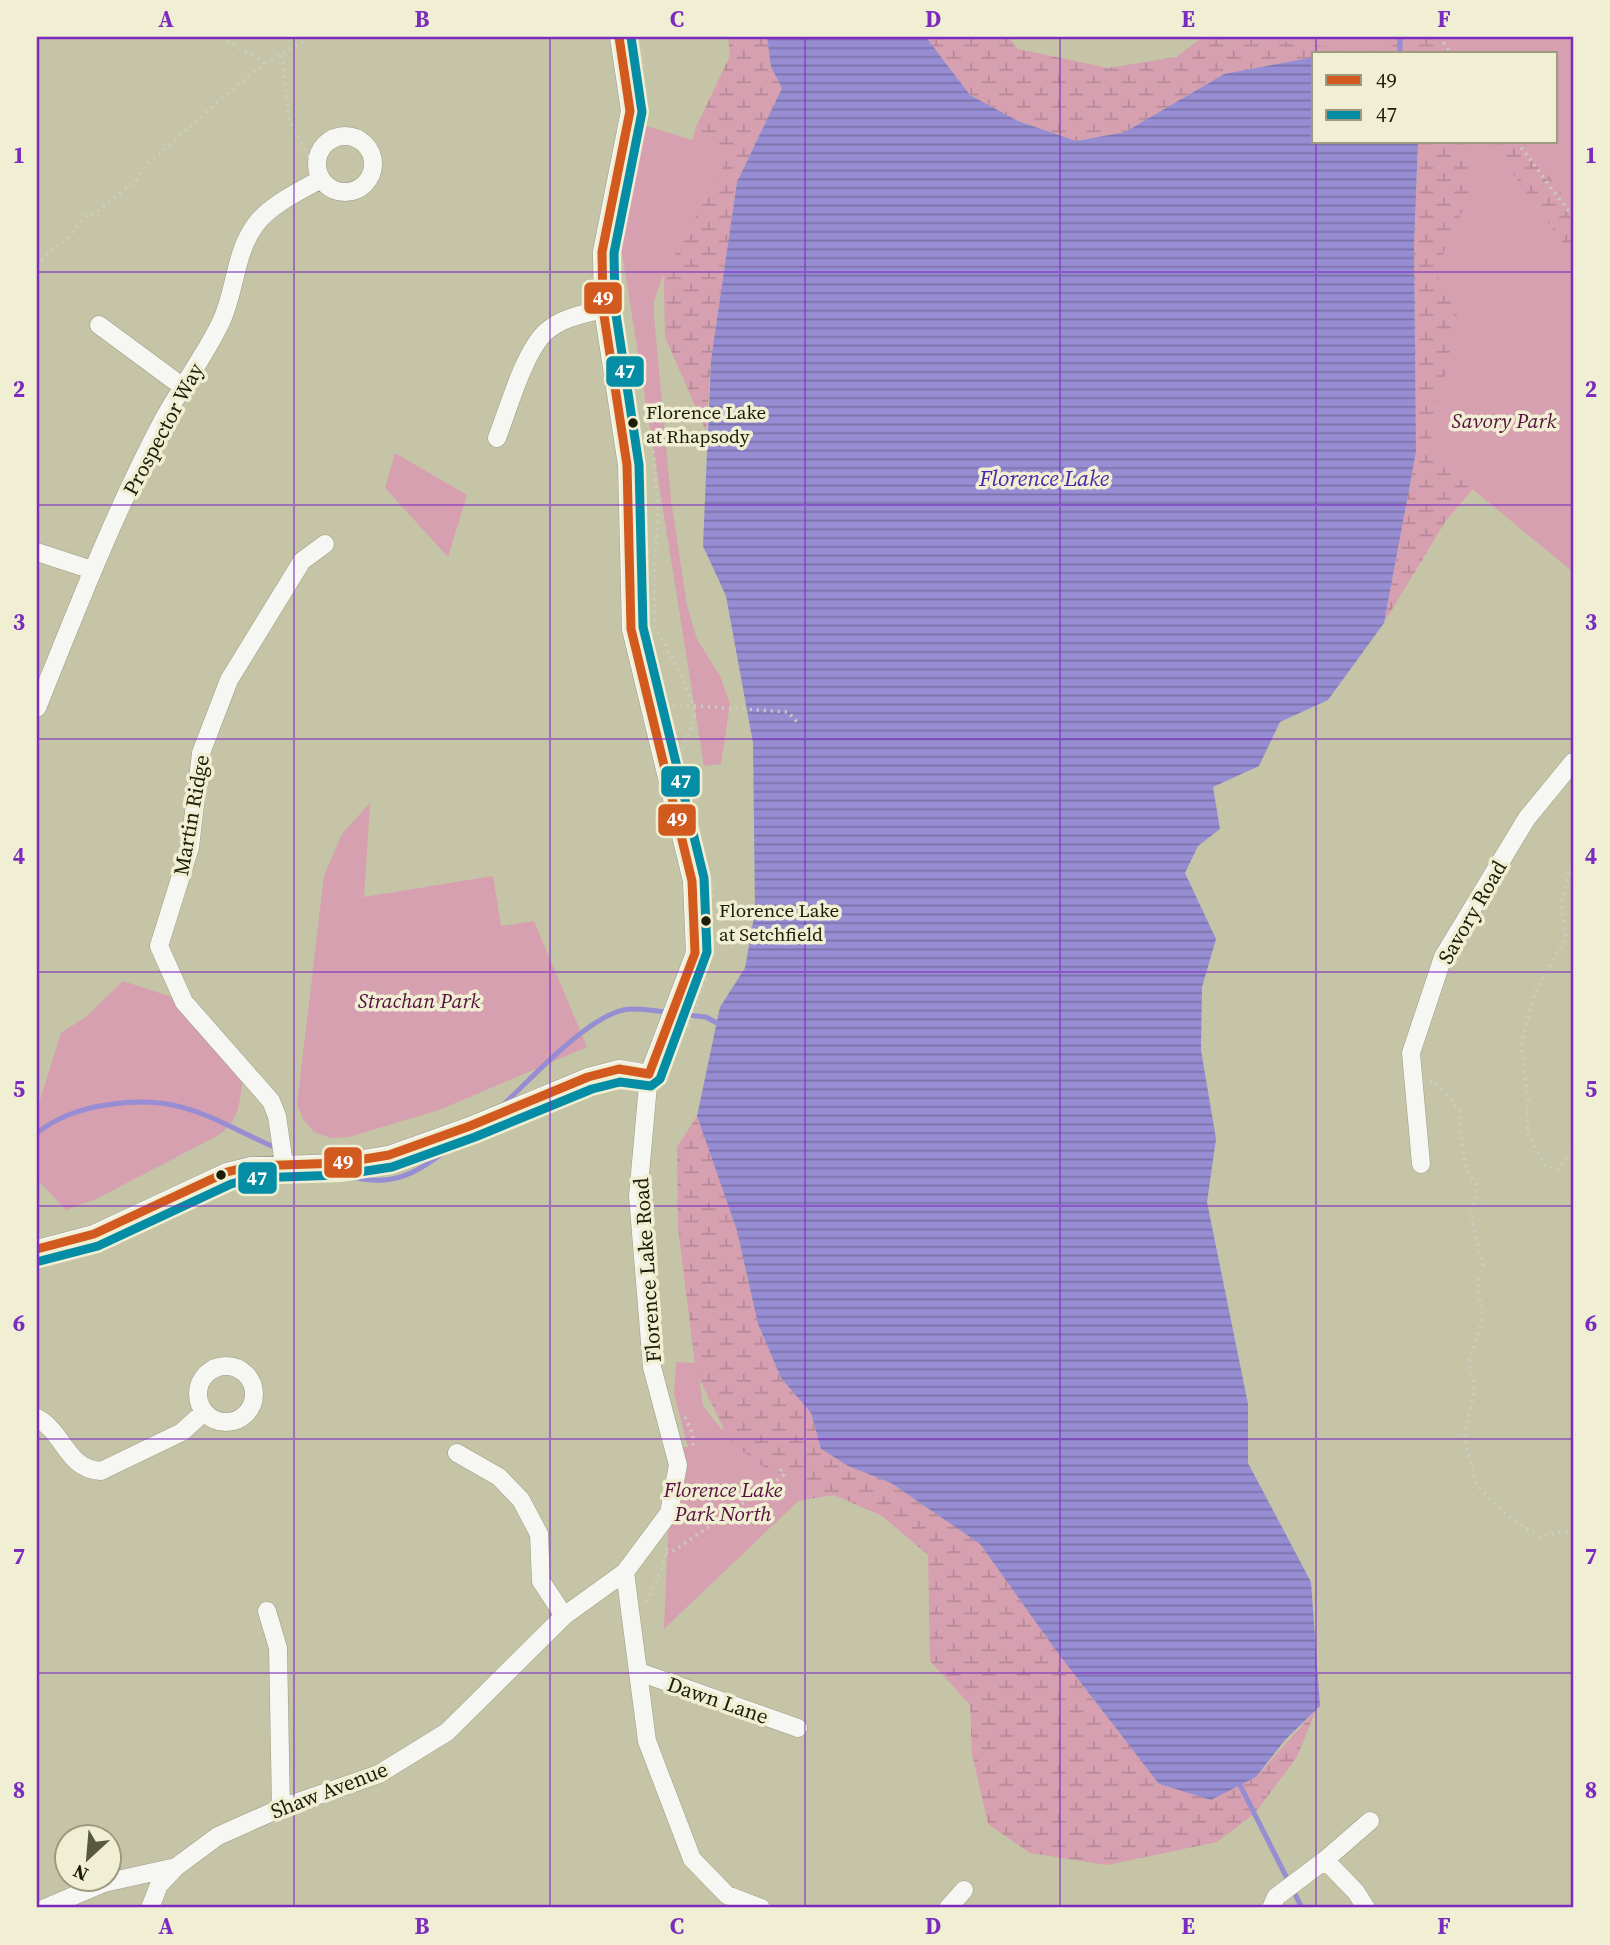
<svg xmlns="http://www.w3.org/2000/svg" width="1610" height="1945" font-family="'Source Serif 4',serif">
  <defs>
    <pattern id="wetland-marsh" width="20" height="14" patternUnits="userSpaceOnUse" patternTransform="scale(1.75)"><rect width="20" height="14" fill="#d6a0b1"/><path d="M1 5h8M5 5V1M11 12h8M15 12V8" fill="none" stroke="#b78997"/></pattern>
    <pattern id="water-rules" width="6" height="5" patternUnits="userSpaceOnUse" patternTransform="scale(1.75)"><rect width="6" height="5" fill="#978dd3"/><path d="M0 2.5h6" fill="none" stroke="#7b72a9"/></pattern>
  </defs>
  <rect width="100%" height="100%" fill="#c5c4a6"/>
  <path fill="url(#wetland-marsh)" d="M728 37H767L771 67 782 88 737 182 711 360 706 431 665 337 663 244 696 127 730 56Z
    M926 37H1008L1018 49 1108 68 1176 57 1203 37H1563L1573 45V537L1477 484 1445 522 1384 623 1416 452 1414 245 1418 142H1556V54H1314V57L1224 74 1125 132 1076 141 1018 121 970 95Z
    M697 1116 737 1231 758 1324 781 1378 811 1413 821 1449 848 1466 891 1483 980 1544 1057 1652 1159 1784 1211 1800 1256 1777 1316 1710 1297 1757 1255 1813 1217 1842 1107 1865 1030 1853 988 1824 972 1754 970 1705 930 1661 928 1555 882 1516 834 1495 791 1502 709 1475 723 1427 696 1372 678 1229 677 1147Z"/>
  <path fill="#d6a0b1" d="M1239 37H1408C1385 64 1275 34 1239 41Z
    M1446 37H1573V209L1524 142H1556V54H1459Z
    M640 124 731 152 662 278 654 301V316L671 500 687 606 697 639 721 678 730 704 721 764 704 766 621 247V197Z
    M1467 142H1490L1573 257V572L1431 455C1428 424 1439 399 1446 370 1451 349 1453 328 1459 306L1434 273 1473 187Z
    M395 453 467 495 448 557 385 488Z
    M370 803 364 897 493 876 501 926 534 921 587 1047 439 1110 349 1137 331 1138 314 1132 303 1119 297 1104 324 876 342 834Z
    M123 981 172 997 242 1083C240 1106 237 1123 217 1136L96 1199 66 1210 37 1179V1109L61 1033 87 1016Z
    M676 1362 697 1363 703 1406 733 1444 762 1466 813 1487 664 1629 672 1447H688L674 1394Z"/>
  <path fill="url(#water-rules)" d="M767 37H926L970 95 1018 121 1076 141 1125 132 1224 74 1314 57V142H1418L1414 245 1416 452 1384 623 1328 700 1280 722 1259 766 1213 787 1220 829 1198 846 1185 873 1216 939 1202 987 1201 1050 1216 1139 1207 1202 1248 1404V1463L1311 1582 1320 1706 1285 1740 1256 1777 1211 1800 1159 1784 1057 1652 980 1544 891 1483 848 1466 821 1449 811 1413 781 1378 758 1324 737 1231 697 1116 720 1007 745 968 755 911 753 743 726 596 703 546 711 360 737 182 782 88 771 67Z"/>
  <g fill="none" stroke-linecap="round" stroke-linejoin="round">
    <path stroke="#978dd3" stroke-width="5" d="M1400 54V37
      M503 1105C530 1080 594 1009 631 1009 655 1009 681 1015 706 1017L717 1023
      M37 1133C55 1118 83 1108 106 1105 182 1093 210 1119 276 1148
      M330 1170C395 1196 419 1170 469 1134
      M1240 1785 1302 1908"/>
    <defs>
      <path id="minor" d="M619 37 630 111 602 252 603 309 627 465 631 629 692 881 695 953 649 1074 638 1196 652 1367 678 1465 669 1513 625 1572 647 1741 692 1859 727 1895 761 1908
        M317 164a28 28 0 1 1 56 0a28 28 0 1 1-56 0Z
        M99 325 183 387
        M497 438C508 410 525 348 548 330 564 317 584 314 603 309
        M37 552 92 570
        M37 708C76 611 114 513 163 420 181 387 204 357 220 324 236 292 234 253 256 224 271 204 300 191 321 179
        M284 1164 277 1116 271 1101 184 1002 159 946 190 847 201 753 229 680 302 561 325 544
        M1421 1164 1411 1053 1443 957 1527 818 1573 762
        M37 1249 94 1234 227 1172 251 1166 340 1163 389 1155 470 1126 588 1077 619 1069 649 1074
        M198 1394a28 28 0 1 1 56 0a28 28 0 1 1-56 0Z
        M37 1418C65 1433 66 1469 101 1471L182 1432 204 1412
        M457 1453 499 1477 521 1500 539 1534 541 1581 564 1616
        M267 1611 278 1648 281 1808
        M639 1672 798 1728
        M1325 1860 1356 1892 1366 1908
        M45 1908 104 1883 176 1867 218 1836 281 1808 379 1774 447 1732 564 1616 625 1572
        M150 1908 159 1885 176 1867
        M948 1908 964 1890
        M1271 1908 1276 1897 1325 1860 1370 1821"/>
    </defs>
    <use href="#minor" stroke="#9d9d86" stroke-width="19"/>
    <path stroke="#ccccc2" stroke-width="3.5" stroke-dasharray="2 5" stroke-linecap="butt" d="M221 37 265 63
      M1439 37 1452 54
      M639 43 644 70
      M282 55 289 119 309 158
      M1517 142 1573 217
      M37 266 52 249 67 240 83 217 97 212 136 180 146 165C201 121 248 64 314 37
      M641 434 654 453 658 519 654 574 655 626 681 674 695 711 693 725 681 751
      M666 704 788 712 798 723
      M1573 859 1561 903 1566 937 1535 992 1521 1044 1528 1099 1527 1133 1546 1167 1557 1169 1573 1150
      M712 881V901
      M688 1026 708 974
      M1430 1082H1435L1460 1110C1461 1132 1461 1171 1478 1186L1471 1213 1483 1266 1478 1279 1482 1321 1469 1362 1475 1389 1464 1434 1476 1484 1506 1515 1540 1537 1564 1531 1573 1534
      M685 1417 693 1434V1446
      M666 1553 672 1552 784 1475 778 1466
      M647 1602 662 1569 667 1547"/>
    <use href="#minor" stroke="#f6f6f2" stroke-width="18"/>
    <defs>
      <path id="bus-1" d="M619 37 630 111 602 252 603 309 627 465 631 629 692 881 695 953 649 1074
        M37 1249 94 1234 227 1172 251 1166 340 1163 389 1155 470 1126 588 1077 619 1069 649 1074"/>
      <path id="bus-2" d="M40 1261 98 1246 231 1184 253 1178 340 1175 392 1167 475 1137 592 1089 620 1082 651 1086 660 1079 707 952 704 878 643 627 639 465 615 308 614 253 642 112 631 37"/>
    </defs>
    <use href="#bus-1" stroke="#f0efd4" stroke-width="14"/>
    <use href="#bus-2" stroke="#f0efd4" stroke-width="14"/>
    <use href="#bus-1" stroke="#d25a1e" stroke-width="9"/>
    <use href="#bus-2" stroke="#068da6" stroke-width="9"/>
  </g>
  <path fill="none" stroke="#7b2cbf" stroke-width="2" stroke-opacity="0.55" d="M294 37V1908M550 37V1908M805 37V1908M1060 37V1908M1316 37V54M1316 142V1908M37 272H1573M37 505H1573M37 739H1573M37 972H1573M37 1206H1573M37 1439H1573M37 1673H1573"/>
  <g fill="#1d1c07" stroke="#f0efd4" stroke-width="2.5">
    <circle cx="633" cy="423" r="6"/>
    <circle cx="706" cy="921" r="6"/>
    <circle cx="221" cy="1175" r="6"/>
  </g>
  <g text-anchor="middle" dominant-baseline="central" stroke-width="7" stroke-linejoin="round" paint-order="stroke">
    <g font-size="19" fill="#1d1c07" stroke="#f0efd4" text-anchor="start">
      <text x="646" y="412">Florence Lake<tspan x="646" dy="24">at Rhapsody</tspan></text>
      <text x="719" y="910">Florence Lake<tspan x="719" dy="24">at Setchfield</tspan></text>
    </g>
    <g font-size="21" font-style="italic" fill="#580f3f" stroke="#f0efd4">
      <text x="1504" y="420">Savory Park</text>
      <text x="419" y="1000">Strachan Park</text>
      <text x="723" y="1489">Florence Lake<tspan x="723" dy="24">Park North</tspan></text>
    </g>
    <g font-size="21" fill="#1d1c07" stroke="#f0efd4">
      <text transform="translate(163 429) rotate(-62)">Prospector Way</text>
      <text transform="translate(191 815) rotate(-80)">Martin Ridge</text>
      <text transform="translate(1472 912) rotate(-60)">Savory Road</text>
      <text transform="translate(647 1270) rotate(-94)">Florence Lake Road</text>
      <text transform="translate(718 1700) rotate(19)">Dawn Lane</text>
      <text transform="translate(329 1790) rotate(-21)">Shaw Avenue</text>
    </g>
    <g font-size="23" font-style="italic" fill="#4926ab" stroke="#f0efd4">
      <text x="1044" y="478">Florence Lake</text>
    </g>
  </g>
  <g stroke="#f0efd4" stroke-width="2.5">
    <rect x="583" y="281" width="40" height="34" rx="7" fill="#d25a1e"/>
    <rect x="605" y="355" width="40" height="33" rx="7" fill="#068da6"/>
    <rect x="660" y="765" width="41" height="33" rx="7" fill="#068da6"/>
    <rect x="657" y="803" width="40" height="34" rx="7" fill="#d25a1e"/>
    <rect x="323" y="1146" width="40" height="33" rx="7" fill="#d25a1e"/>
    <rect x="237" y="1161" width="41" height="34" rx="7" fill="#068da6"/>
  </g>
  <g font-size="19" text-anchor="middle" font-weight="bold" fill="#fff">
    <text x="603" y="305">49</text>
    <text x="625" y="378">47</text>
    <text x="681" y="788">47</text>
    <text x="677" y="826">49</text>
    <text x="343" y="1169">49</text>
    <text x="257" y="1185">47</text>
  </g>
  <rect width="1610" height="1945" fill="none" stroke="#f0efd4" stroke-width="77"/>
  <rect x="1312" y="52" width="245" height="91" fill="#f0efd4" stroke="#9c9b82" stroke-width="2"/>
  <rect x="1326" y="75" width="35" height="10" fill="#d25a1e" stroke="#9c9b82" stroke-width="2"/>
  <text x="1376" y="88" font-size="21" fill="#1d1c07">49</text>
  <rect x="1326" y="110" width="35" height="10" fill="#068da6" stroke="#9c9b82" stroke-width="2"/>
  <text x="1376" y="122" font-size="21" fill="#1d1c07">47</text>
  <g transform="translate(88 1858) rotate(206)"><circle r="33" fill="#f0efd4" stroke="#9c9b82" stroke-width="2"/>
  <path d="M0-5L12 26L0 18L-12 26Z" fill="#58573f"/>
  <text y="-10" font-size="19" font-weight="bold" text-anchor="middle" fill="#1d1c07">N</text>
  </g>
  <rect x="38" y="38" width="1534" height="1868" fill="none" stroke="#7b2cbf" stroke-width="2.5"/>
  <g font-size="23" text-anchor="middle" font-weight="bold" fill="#7b2cbf">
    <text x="166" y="27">A</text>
    <text x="422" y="27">B</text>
    <text x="677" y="27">C</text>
    <text x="933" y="27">D</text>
    <text x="1188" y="27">E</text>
    <text x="1444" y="27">F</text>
    <text x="19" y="163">1</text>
    <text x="1591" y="163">1</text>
    <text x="19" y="397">2</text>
    <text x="1591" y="397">2</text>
    <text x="19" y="630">3</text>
    <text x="1591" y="630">3</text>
    <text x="19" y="864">4</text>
    <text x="1591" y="864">4</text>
    <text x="19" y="1097">5</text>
    <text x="1591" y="1097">5</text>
    <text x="19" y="1331">6</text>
    <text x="1591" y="1331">6</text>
    <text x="19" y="1564">7</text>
    <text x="1591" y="1564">7</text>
    <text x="19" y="1798">8</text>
    <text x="1591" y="1798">8</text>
    <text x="166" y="1934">A</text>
    <text x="422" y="1934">B</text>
    <text x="677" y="1934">C</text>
    <text x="933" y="1934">D</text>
    <text x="1188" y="1934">E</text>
    <text x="1444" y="1934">F</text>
  </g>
</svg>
